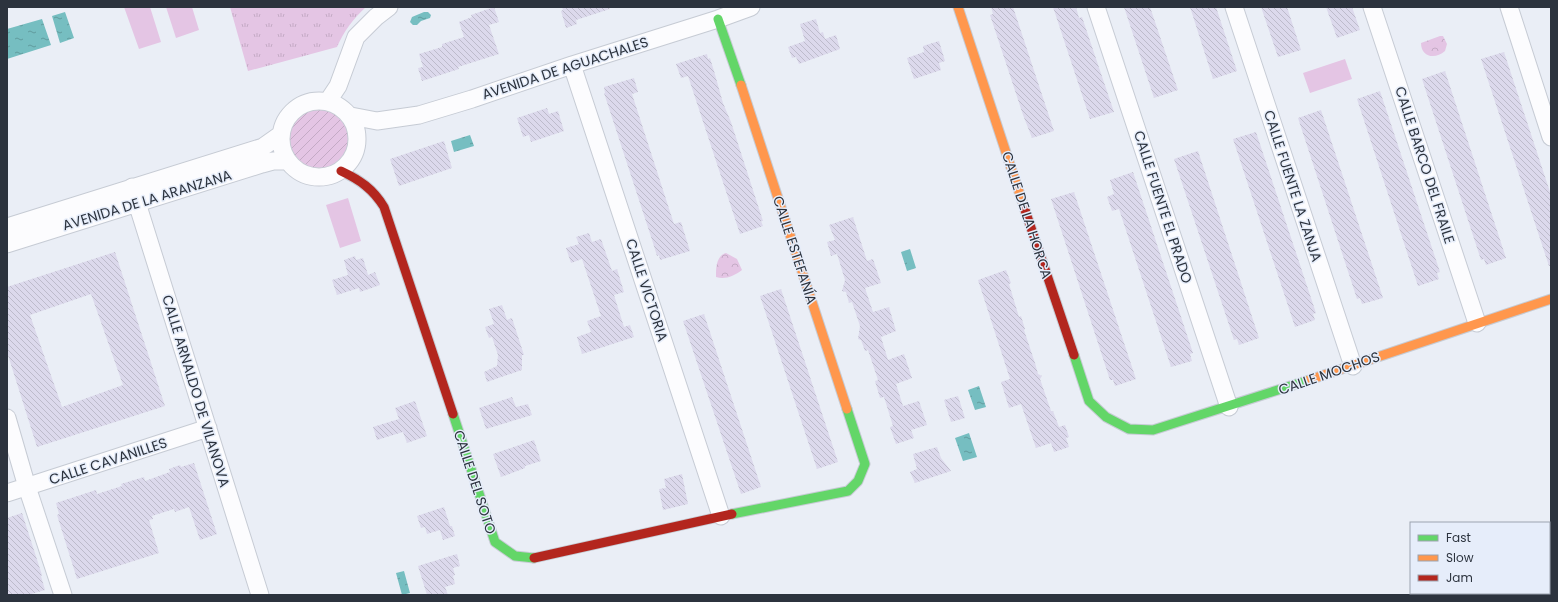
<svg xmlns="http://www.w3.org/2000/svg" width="1558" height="602" font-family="Poppins,sans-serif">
  <defs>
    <pattern id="grass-tufts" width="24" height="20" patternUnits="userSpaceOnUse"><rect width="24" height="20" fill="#e4c5e4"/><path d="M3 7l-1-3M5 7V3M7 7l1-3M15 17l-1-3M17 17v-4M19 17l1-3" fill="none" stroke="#c4aac5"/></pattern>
    <pattern id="park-crowns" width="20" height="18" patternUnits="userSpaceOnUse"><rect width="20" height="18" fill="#e4c5e4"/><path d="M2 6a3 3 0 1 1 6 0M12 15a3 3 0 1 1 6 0" fill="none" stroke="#c4aac5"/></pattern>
    <pattern id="garden-furrows" width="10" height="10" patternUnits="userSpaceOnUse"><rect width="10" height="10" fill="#e4c5e4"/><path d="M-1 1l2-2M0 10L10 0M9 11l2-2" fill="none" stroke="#c4aac5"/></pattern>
    <pattern id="water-ripples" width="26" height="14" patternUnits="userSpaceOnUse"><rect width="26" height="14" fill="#76bec1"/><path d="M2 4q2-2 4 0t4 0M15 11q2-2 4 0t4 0" fill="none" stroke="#619b9e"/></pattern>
    <pattern id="building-back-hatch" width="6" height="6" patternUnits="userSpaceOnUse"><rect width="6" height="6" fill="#dcd9ec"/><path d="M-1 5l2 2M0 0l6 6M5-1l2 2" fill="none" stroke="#bdbbcb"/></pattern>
  </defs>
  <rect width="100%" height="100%" fill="#eaeef6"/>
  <path fill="url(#grass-tufts)" d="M230 7H366C353 19 344 31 337 47L248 71Z"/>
  <path fill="url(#park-crowns)" d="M1440 36H1443L1447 44 1445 51C1435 60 1421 57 1421 43Z
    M726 253 737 259 742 270C734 276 725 280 716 277 716 268 716 256 726 253Z"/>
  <path fill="url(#garden-furrows)" d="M286 138a32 32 0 1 1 64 0a32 32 0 1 1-64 0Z"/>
  <path fill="#e4c5e4" d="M124 7H150L161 42 139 49Z
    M166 7H192L199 30 176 38Z
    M1345 59 1352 79 1310 93 1303 73Z
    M348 198 361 241 340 248 326 205Z"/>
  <path fill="url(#water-ripples)" d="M65 12 74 38 60 43 52 16Z
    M424 12H428L431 15 430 18 421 21 417 25H413L410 22 412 17Z
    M42 19 51 45 7 59V29Z
    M470 135 474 146 454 152 451 141Z
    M910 249 916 268 907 271 901 252Z
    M979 386 986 407 975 410 968 390Z
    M969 433 977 457 963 461 955 438Z
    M404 571 410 593 402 595 396 573Z"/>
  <path fill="url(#building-back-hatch)" fill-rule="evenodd" d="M494 7 499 22 489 25 499 54 458 67 459 69 422 81 418 68 423 67 419 54 442 47V44L464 37 459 22 472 17 471 15Z
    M562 7H609L610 9 576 20 577 24 566 28 561 11 563 10Z
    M991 7H1013L1054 131 1032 138 1023 115 990 15 993 14Z
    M1053 7H1076L1079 18 1082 17 1114 112 1090 119Z
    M1124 7H1150L1178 90 1154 98Z
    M1190 7H1216L1237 71 1213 79Z
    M1261 7H1287L1301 50 1278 57Z
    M1326 7H1352L1360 30 1337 38Z
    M816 19 820 33 823 32 825 39 836 35 840 49 799 64 796 57 792 58 788 47 805 41 800 24Z
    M939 41 945 61 939 63 941 70 914 79 907 58 924 52 923 46Z
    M1504 52 1551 195V266H1549L1481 59Z
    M707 54 708 59 710 58 714 71 723 103 731 122 763 221H761L763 226 740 234 688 76 681 78 676 64Z
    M1445 71 1506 258 1486 265 1484 259 1481 260 1422 79Z
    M634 78 638 92 632 94 674 224 681 222 690 251 660 260 659 255 657 256 653 243 604 93H605L604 87Z
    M1380 91 1440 272 1437 273 1439 279 1418 286 1357 99Z
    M547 108 549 114 558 111 564 131 531 142 529 135 523 137 517 118Z
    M1321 110 1383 298 1362 304 1360 298 1357 299 1298 118Z
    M1256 132 1316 313 1313 314 1315 320 1295 327 1233 139Z
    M444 141 452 168 399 186 390 159Z
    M1198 151 1259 338 1239 345 1237 339 1234 340 1174 159Z
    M1133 172 1193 353 1190 354 1192 361 1171 367 1119 209 1112 211 1107 197 1114 194 1110 180Z
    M1074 192 1136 379 1115 386 1113 380H1110L1051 199Z
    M853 217 867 261 873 259 881 283 865 288 873 312 889 307 896 331 881 337 888 360 904 354 912 378 896 384 903 406 919 401 927 425 911 430 914 438 896 444 890 427 893 426 884 397 880 398 875 381 878 380 868 350 865 351 861 340 858 339 860 326 852 302 849 303 846 292 842 291 845 280 837 254 831 256 827 242 835 240 829 225Z
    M589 233 592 242 601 239 612 271 617 269 624 292 614 295 624 327 630 325 634 337 582 354 577 337 591 332 587 321 601 316 582 259 571 263 566 248 579 244 576 237Z
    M115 252 165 406 37 447 7 352V287ZM91 294 123 385 62 407 30 315Z
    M355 256 356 260 363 258 368 275 375 272 380 285 360 292 359 288 337 295 332 280 348 275 344 260Z
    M1006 270 1011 283 1009 284 1019 317 1021 316 1025 329 1024 330 1035 363 1038 374 1042 376 1040 379 1051 411H1053L1059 427 1065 425 1069 437 1066 438 1069 447 1054 452 1051 443 1036 448 1021 404 1009 408 1001 382 1010 379 978 280Z
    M781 289 838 462 817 469 760 296Z
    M502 305 507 320 512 318 524 355H522V370L487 382 484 372 497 366 498 355 492 337 489 338 485 327 494 324 489 309Z
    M704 314 761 487 741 494 683 321Z
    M958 396 965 418 951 422 944 400Z
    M512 397 516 407 528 404 532 415 486 429 479 408Z
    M415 401 427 436 407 443 403 432 377 440 373 427 399 419 395 408Z
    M534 440 541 461 525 466V468L501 477 493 454Z
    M937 447 941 458 951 471 915 483 910 472 917 469 913 454Z
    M194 463 217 534 200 540 189 507 175 512 174 509 152 516 153 519 149 520 159 553 77 579 57 515 59 514 56 503 96 490 97 494 122 486 121 484 144 477 145 481 170 472 169 469 180 465 181 467Z
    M682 474 688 504 663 510 659 489 666 488 664 479Z
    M444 507 450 526H452L455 536 443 540 440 530 427 534 425 527 421 528 417 516Z
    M22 513 42 575 41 576 45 590 28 595H7V518Z
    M457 554 460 566 453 568 455 575 453 576 455 584 445 587 448 595H427L418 566Z"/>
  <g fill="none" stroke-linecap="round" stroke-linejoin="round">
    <defs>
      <path id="street" d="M1096 7 1229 407
        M1234 7 1353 366
        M1372 7 1477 323
        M1509 7 1551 137
        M572 65 721 516
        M281 139a38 38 0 1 1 76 0a38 38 0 1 1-76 0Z
        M328 101 338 86 356 37 376 17 389 7
        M351 116 377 121 419 115 472 99 572 65 718 19 751 7
        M132 187 260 595
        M7 227 263 147 280 135
        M7 244 262 164 273 161H287
        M7 418 27 487 63 595
        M7 493 208 428"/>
      <path id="fast" d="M718 19 741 85
        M1074 355 1089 401 1106 417 1129 429 1153 430 1309 380
        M453 414 495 542 515 556 534 558
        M732 514 848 491 858 481 865 464 847 409"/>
      <path id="slow" d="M958 7 1025 210
        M741 85 847 409
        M1309 380 1551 299"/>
      <path id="jam" d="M341 171C360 180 373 189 384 207L453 414
        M1025 210 1074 355
        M534 558 732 514"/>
    </defs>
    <use href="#street" stroke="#c6cbd4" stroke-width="19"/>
    <use href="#fast" stroke="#c6cbd4" stroke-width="11"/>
    <use href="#slow" stroke="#c6cbd4" stroke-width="11"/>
    <use href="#jam" stroke="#c6cbd4" stroke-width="11"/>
    <use href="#street" stroke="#fcfcfe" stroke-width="17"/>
    <use href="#fast" stroke="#63d668" stroke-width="9"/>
    <use href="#slow" stroke="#ff974d" stroke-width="9"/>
    <use href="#jam" stroke="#b3261e" stroke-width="9"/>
  </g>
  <g text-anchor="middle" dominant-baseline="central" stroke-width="3" stroke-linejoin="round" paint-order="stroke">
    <g font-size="14" fill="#2c333e" stroke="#e6edfa">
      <text transform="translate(565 68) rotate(-18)">AVENIDA DE AGUACHALES</text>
      <text transform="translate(1425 165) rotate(72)">CALLE BARCO DEL FRAILE</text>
      <text transform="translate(1293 186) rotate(72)">CALLE FUENTE LA ZANJA</text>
      <text transform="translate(147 200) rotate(-17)">AVENIDA DE LA ARANZANA</text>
      <text transform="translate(1163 207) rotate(72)">CALLE FUENTE EL PRADO</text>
      <text transform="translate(1027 215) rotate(72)">CALLE DE LA HORCA</text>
      <text transform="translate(795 250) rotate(72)">CALLE ESTEFANÍA</text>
      <text transform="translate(647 290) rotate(72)">CALLE VICTORIA</text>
      <text transform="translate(1329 373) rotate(-19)">CALLE MOCHOS</text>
      <text transform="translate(196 391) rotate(73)">CALLE ARNALDO DE VILANOVA</text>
      <text transform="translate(108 461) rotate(-18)">CALLE CAVANILLES</text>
      <text transform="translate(475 482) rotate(72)">CALLE DEL SOTO</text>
    </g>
  </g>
  <rect width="1558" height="602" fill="none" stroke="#2c333e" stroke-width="16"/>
  <rect x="1410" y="522" width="140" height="72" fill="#e6edfa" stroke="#9ca3af"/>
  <rect x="1418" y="535" width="20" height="6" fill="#63d668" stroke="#9ca3af"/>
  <text x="1446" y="542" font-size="12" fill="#2c333e">Fast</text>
  <rect x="1418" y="555" width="20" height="6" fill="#ff974d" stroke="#9ca3af"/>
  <text x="1446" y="562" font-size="12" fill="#2c333e">Slow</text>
  <rect x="1418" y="575" width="20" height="6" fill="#b3261e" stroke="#9ca3af"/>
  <text x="1446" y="582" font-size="12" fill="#2c333e">Jam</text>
</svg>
